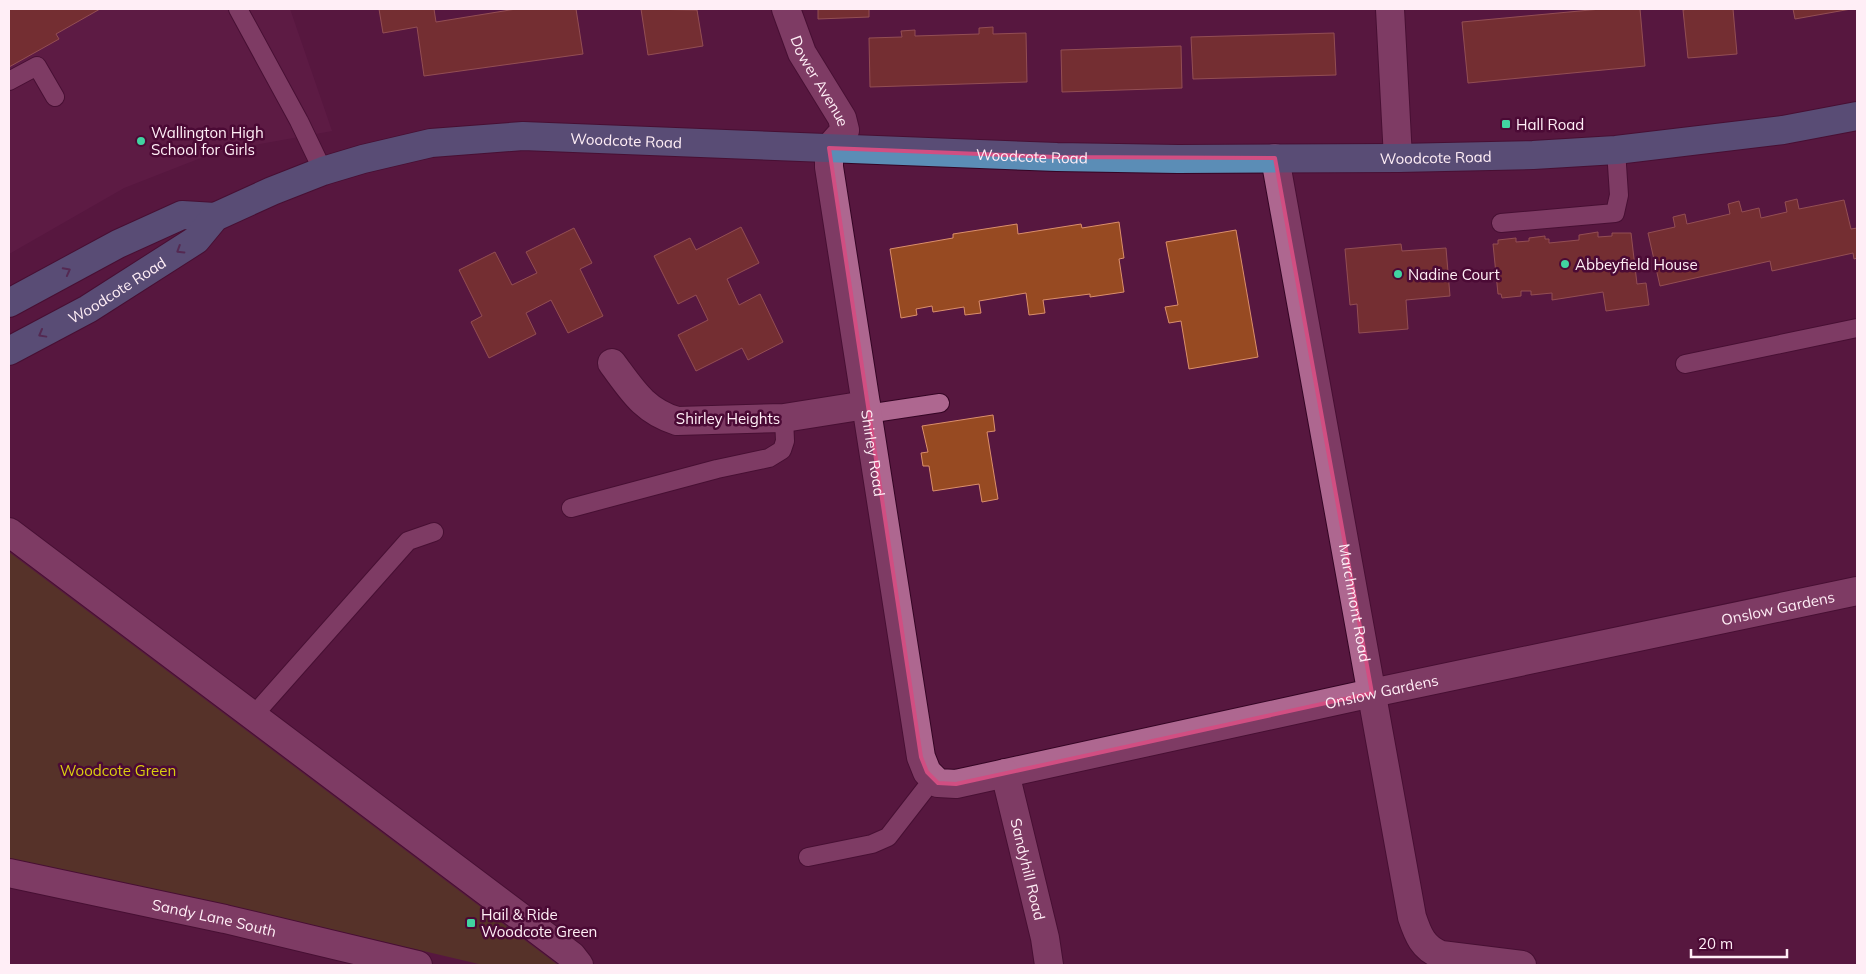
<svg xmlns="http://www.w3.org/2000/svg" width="1866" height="974" font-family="Mulish,sans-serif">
  <rect width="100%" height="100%" fill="#57173f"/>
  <path fill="#651f4b" d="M9 9H290L332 131 216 152 124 188 9 254Z"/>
  <path fill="#56520f" d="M9 552 558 965H559H483L214 902 9 859Z"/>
  <path fill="#974a22" stroke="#db8f6b" d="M9 9H100L56 34 59 39 9 67Z
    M379 9H434L436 22 516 9H576L583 54 424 76 417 27 383 33Z
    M641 9 697 10 703 46 648 55Z
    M818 9H869V17L818 19Z
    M1601 9H1640L1645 66 1468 83 1462 22Z
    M1688 9H1733L1737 54 1688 58 1683 10Z
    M1793 9H1851L1795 19Z
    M993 27V34L1026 33 1027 82 870 87 869 38 902 37 901 31 915 30V36L979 34V28Z
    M1334 33 1336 75 1193 79 1191 37Z
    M1181 46 1182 88 1062 92 1061 50Z
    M1797 199 1799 209 1844 200 1851 229 1857 228V258L1854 259 1853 253 1772 271 1770 261 1660 286 1648 233 1675 227 1673 217 1685 214 1687 224 1730 214 1728 204 1739 201 1742 212 1759 208 1761 218 1787 212 1785 202Z
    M1119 222 1124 258 1119 259 1124 292 1090 297V294L1043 300 1045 313 1029 315 1026 293 979 301 981 313 965 315 964 307 933 312 932 306 916 309 917 315 901 318 890 249 953 238V234L1017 224 1018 234 1081 224 1082 228Z
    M741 227 759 263 727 279 739 305 760 294 783 342 748 360 742 348 696 371 678 335 708 320 696 295 678 304 654 256 690 238 696 250Z
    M574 228 592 263 580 269 603 316 568 333 551 300 526 313 536 334 489 358 471 322 482 316 459 270 495 252 512 285 537 273 526 252Z
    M1236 230 1258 357 1189 369 1181 321 1169 323 1165 307 1178 305 1166 242Z
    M1598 232V237L1612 236V233H1631L1637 284 1646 283 1649 305 1606 311 1603 292 1552 300V293L1531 295V291H1521V296L1502 298 1501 294H1498L1493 244H1498V240L1516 238V242L1529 241V238L1545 236V239H1549V243L1579 240V235Z
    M1401 244 1402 251 1446 248 1450 296 1406 300 1408 329 1359 333 1357 304 1350 305 1345 249Z
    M993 415 995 431 987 432 998 499 982 502 979 484 933 491 929 466H923L921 453 928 452 922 426Z"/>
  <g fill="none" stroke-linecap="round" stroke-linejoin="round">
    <defs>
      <path id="service" d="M238 9 299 121 323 171
        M9 81 37 66 55 97
        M1501 223 1615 213 1619 195 1616 150
        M1685 364 1857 328
        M867 414 940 403
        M571 508 717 469 769 458 782 450 785 441 784 418
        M252 717 408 541 434 532
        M808 857 872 844 888 837 933 779"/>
      <g id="minor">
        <path id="s1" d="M786 9 802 53 842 118 845 130 829 148V167L921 757 927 772 938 783 956 784 1372 693 1857 591"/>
        <path d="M1390 9 1398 158"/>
        <path id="s2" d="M1275 158 1412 917C1418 935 1423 948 1441 955L1522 965"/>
        <path d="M612 363C632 390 644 411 677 421L784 418 866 405"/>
        <path id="s3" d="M1005 773 1045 938 1049 965"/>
      </g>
      <g id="tertiary">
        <path d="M9 532 572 956 579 965"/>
        <path id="s4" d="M9 873 225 919 418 965"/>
      </g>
      <g id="primary">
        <path d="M9 303 118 244 182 215 215 217"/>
        <path id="s5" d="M9 351 88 309 196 240 215 217 272 191 323 171 363 159 431 143 523 136 1057 157 1178 159 1398 158 1533 155 1616 150 1783 130 1857 116"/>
      </g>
    </defs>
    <use href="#service" stroke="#340524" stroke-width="20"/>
    <use href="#minor" stroke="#340524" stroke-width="30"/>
    <use href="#tertiary" stroke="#340524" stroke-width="30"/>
    <use href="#primary" stroke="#340524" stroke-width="30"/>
    <use href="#service" stroke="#ae6790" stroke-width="18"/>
    <use href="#minor" stroke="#ae6790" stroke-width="28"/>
    <use href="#tertiary" stroke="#ae6790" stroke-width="28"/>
    <use href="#primary" stroke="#5b8db6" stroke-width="28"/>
  </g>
  <defs><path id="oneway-chevron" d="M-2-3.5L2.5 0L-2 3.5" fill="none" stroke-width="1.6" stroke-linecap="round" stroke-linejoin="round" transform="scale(1.25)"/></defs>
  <g stroke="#513e69">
    <use href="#oneway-chevron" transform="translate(180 250) rotate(148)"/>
    <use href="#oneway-chevron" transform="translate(67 271) rotate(-28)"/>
    <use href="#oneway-chevron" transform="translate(42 334) rotate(151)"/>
  </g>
  <path d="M0 0H1866V974H0ZM829 148 1057 157 1275 158 1372 693 956 784 938 783 927 772 921 757Z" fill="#57173f" fill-opacity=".55" fill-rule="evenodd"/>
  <path fill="none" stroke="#d14e82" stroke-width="4" stroke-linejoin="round" d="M829 148 1057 157 1275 158 1372 693 956 784 938 783 927 772 921 757Z"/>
  <g fill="#41d4a1" stroke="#4b0a35" stroke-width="2">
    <rect x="1501" y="119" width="10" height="10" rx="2.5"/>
    <circle cx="141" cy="141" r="5"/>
    <circle cx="1565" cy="264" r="5"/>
    <circle cx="1398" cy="274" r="5"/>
    <rect x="466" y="918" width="10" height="10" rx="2.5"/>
  </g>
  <g text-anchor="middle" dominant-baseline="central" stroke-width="5" stroke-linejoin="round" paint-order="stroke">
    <g font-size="15" fill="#ffeef6" stroke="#4b0a35">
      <text stroke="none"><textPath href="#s1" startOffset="80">Dower Avenue</textPath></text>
      <text stroke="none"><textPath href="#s5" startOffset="672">Woodcote Road</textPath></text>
      <text stroke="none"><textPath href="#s5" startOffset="1078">Woodcote Road</textPath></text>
      <text stroke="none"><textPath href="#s5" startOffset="1482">Woodcote Road</textPath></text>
      <text stroke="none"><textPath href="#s5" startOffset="124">Woodcote Road</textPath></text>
      <text x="728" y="418">Shirley Heights</text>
      <text stroke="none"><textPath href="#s1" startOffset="468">Shirley Road</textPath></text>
      <text stroke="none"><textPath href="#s2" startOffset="452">Marchmont Road</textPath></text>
      <text stroke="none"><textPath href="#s1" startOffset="1666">Onslow Gardens</textPath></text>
      <text stroke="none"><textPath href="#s1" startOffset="1261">Onslow Gardens</textPath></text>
      <text stroke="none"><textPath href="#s3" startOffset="99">Sandyhill Road</textPath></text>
      <text stroke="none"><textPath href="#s4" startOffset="210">Sandy Lane South</textPath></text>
    </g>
    <g font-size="15" fill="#ffeef6" stroke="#4b0a35" text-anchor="start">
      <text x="1516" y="124">Hall Road</text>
      <text x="151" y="132">Wallington High<tspan x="151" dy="17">School for Girls</tspan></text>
      <text x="1575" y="264">Abbeyfield House</text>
      <text x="1408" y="274">Nadine Court</text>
      <text x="481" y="914">Hail &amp; Ride<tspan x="481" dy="17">Woodcote Green</tspan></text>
    </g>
    <g font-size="15" fill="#dace10" stroke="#4b0a35">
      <text x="118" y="770">Woodcote Green</text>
    </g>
  </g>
  <rect width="1866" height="974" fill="none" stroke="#ffeef6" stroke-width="20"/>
  <path d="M1691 949v8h96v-8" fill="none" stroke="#ffeef6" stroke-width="2.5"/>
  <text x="1698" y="949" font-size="15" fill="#ffeef6" stroke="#4b0a35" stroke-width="4" paint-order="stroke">20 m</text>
</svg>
